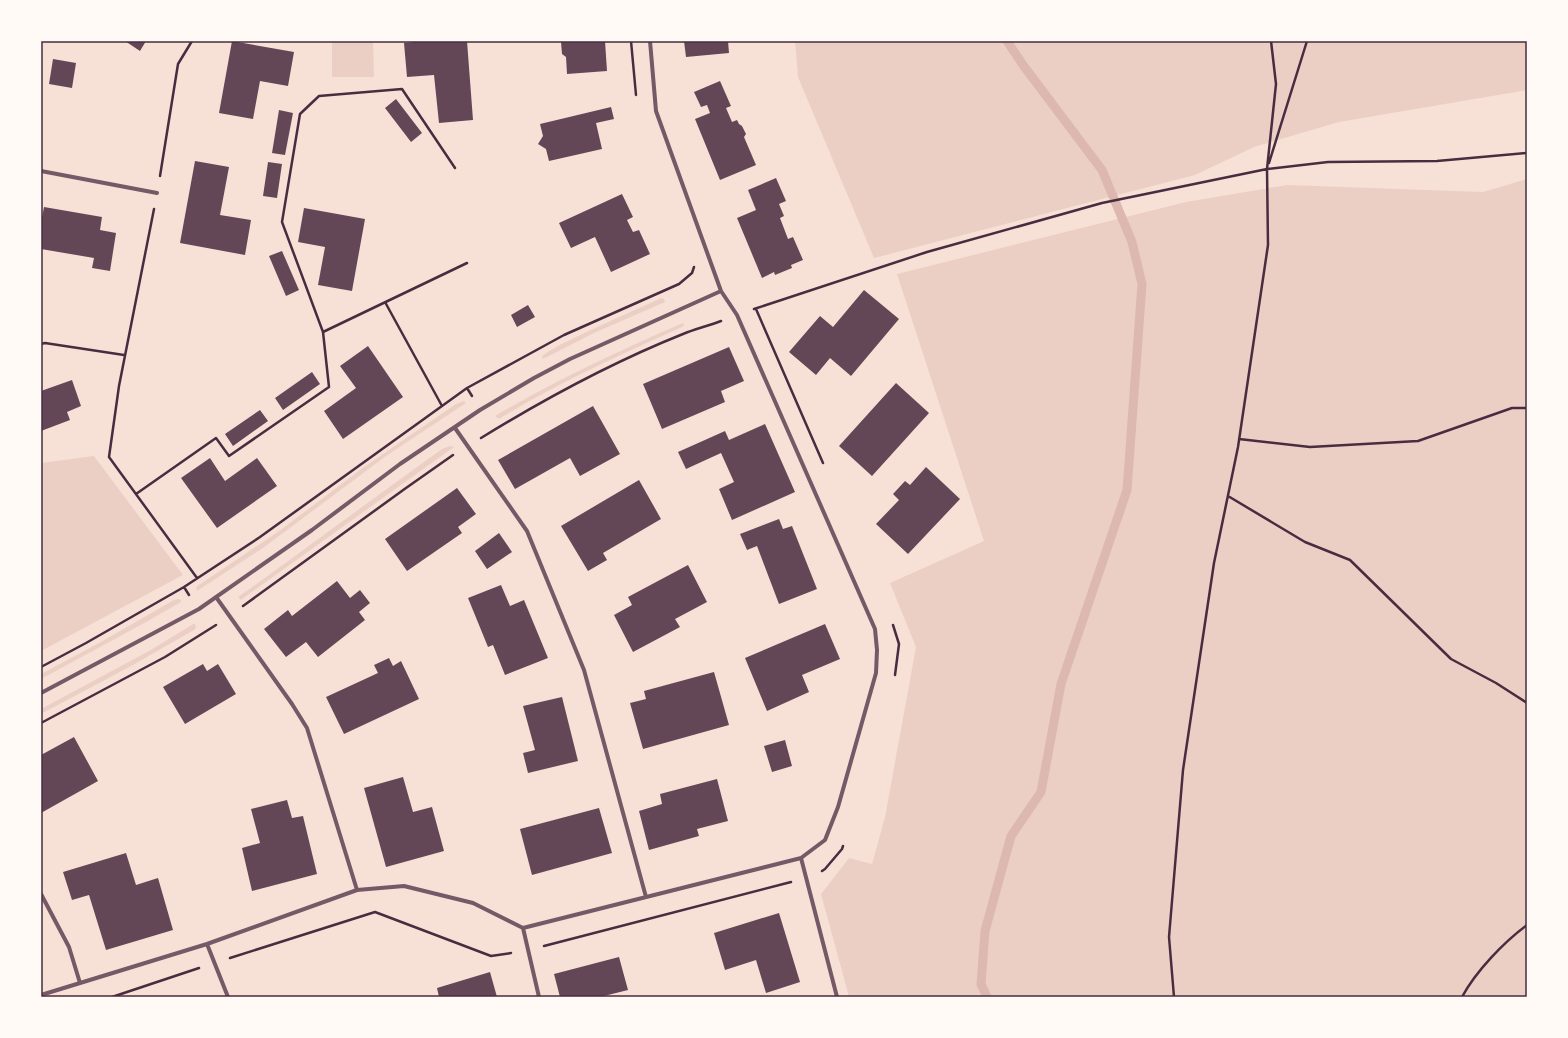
<svg xmlns="http://www.w3.org/2000/svg" width="1568" height="1038" font-family="'DejaVu Sans',sans-serif">
  <rect width="100%" height="100%" fill="#f7e1d7"/>
  <path fill="#ebcfc5" d="M332 41H373L374 77H332Z
    M795 41H1527V90L1339 122 1254 147 1195 175 874 258 798 77Z
    M1527 179V997H849L821 894 849 858 872 864 885 817 916 647 890 583 984 541 897 274 1186 202 1287 185 1483 192Z
    M661 298 664 299 665 302 594 333 543 359 542 357C546 348 645 306 661 298Z
    M683 323 684 325 682 327C620 355 557 383 499 419L495 416C556 380 618 351 683 323Z
    M464 401 466 403 386 456 263 548 197 591 196 587 199 585 282 529 364 467 456 404Z
    M450 446 454 447 242 599 241 600 238 597C306 549 373 498 442 449Z
    M94 456 183 575 41 651V463Z
    M178 599 181 600V602L148 621 41 679V674L99 643 174 600Z
    M195 623 196 628 194 630 133 665 41 714V709L149 651Z"/>
  <g fill="none" stroke-linecap="round" stroke-linejoin="round">
    <path stroke="#dcb8b0" stroke-width="9" d="M987 997 981 984 985 931 1011 836 1041 792 1061 684 1127 490 1142 284 1132 242 1102 170 1023 65 1007 41"/>
  </g>
  <path fill="#644757" d="M125 41H146L140 51Z
    M232 41 294 52 288 86 260 81 253 119 219 113Z
    M422 41H467L473 120 439 123 434 75 407 77 404 43Z
    M563 41H605L607 71 567 74 566 57 562 54 561 42Z
    M684 41H728L729 53 686 57Z
    M53 59 76 63 72 88 49 84Z
    M720 81 731 106 726 108 732 122 737 120 739 124 742 126 746 134 744 137 756 165 720 180 695 119 710 113 707 105 701 107 694 92Z
    M396 99 422 133 411 142 385 108Z
    M611 107 614 119 596 123 602 149 549 161 546 149 538 144 543 136 540 124Z
    M279 110 293 113 285 155 272 153Z
    M195 161 229 167 220 215 251 220 245 255 180 243Z
    M268 162 282 164 277 198 263 196Z
    M776 178 786 201 779 204 784 216 780 218 788 239 793 237 803 260 791 265 792 268 775 275 774 272 762 278 737 218 756 210 748 190Z
    M622 194 633 217 627 220 633 232 639 230 650 254 611 272 595 237 571 248 559 223Z
    M44 207 102 217 100 230 116 233 110 271 92 268 94 258 41 249V223Z
    M304 208 365 219 352 291 318 285 325 247 298 242Z
    M282 251 299 290 286 296 269 256Z
    M864 290 899 319 851 376 830 358 816 375 789 352 820 316 833 327Z
    M528 305 535 317 517 327 511 315Z
    M368 346 403 397 343 439 324 411 356 388 340 366Z
    M729 347 744 381 721 391 725 402 662 429 643 384Z
    M312 372 320 384 283 410 275 398Z
    M72 380 81 406 67 412 70 420 41 431V391Z
    M896 383 929 413 872 476 839 446Z
    M593 406 620 454 580 476 570 458 515 489 498 460Z
    M260 410 268 421 233 446 225 434Z
    M765 424 795 492 732 520 719 489 734 482 721 453 686 469 678 452 725 431 729 440Z
    M210 458 225 481 257 458 277 486 217 528 181 478Z
    M926 467 960 499 908 554 876 524 899 500 893 494 905 481 910 485Z
    M639 480 661 519 603 553 607 560 588 571 561 526Z
    M457 488 476 514 458 527 462 533 407 571 385 539Z
    M779 519 783 529 792 526 817 589 779 604 757 546 747 550 740 534Z
    M499 533 512 552 487 569 475 551Z
    M688 565 707 602 675 619 680 627 633 652 614 615 632 605 628 597Z
    M337 581 350 598 360 590 370 603 359 612 365 620 318 657 306 642 286 657 264 629 288 610 292 616Z
    M501 585 510 606 524 600 548 658 505 675 493 645 488 647 468 598Z
    M825 624 840 659 802 675 809 692 767 711 745 658Z
    M389 658 393 666 401 661 419 699 344 734 326 697 378 673 374 665Z
    M203 664 207 671 218 664 236 694 185 724 163 687Z
    M714 672 729 725 643 749 630 703 646 699 644 691Z
    M562 697 578 761 528 773 523 753 535 750 523 706Z
    M74 737 98 781 41 813V755Z
    M785 740 792 766 772 772 764 746Z
    M403 777 413 812 432 807 444 851 386 867 364 788Z
    M717 779 728 821 697 829 699 836 649 850 639 811 662 804 660 794Z
    M287 800 292 818 303 816 317 874 252 891 242 848 260 843 251 809Z
    M599 808 612 853 532 875 520 829Z
    M126 853 136 885 158 878 173 930 106 950 89 895 72 900 63 872Z
    M779 913 800 982 766 993 756 960 725 970 714 933Z
    M619 957 628 990 604 996 605 997H560L554 974Z
    M490 972 497 997H439L437 988Z"/>
  <g fill="none" stroke-linecap="round" stroke-linejoin="round">
    <path stroke="#4a2c40" stroke-width="2.5" d="M631 41 636 95
      M1269 163 1307 41
      M455 168 402 89 319 96 300 114 282 222 323 332 467 263
      M160 176 178 64 192 41
      M154 209 119 386 109 457 197 578
      M385 302 442 406
      M754 309 927 252 1102 203 1267 169 1328 162 1437 161 1527 153
      M756 309 823 463
      M41 344 45 343 124 355
      M467 388 472 396
      M481 438C546 398 613 362 683 334 695 329 708 326 721 321
      M1239 439 1310 447 1418 441 1512 408H1527
      M136 494 216 438 229 456 329 387 323 332
      M1228 496 1305 542 1350 560 1451 659 1496 683 1527 703
      M184 587 189 595
      M243 606 406 488 453 455
      M893 625 899 644 895 675
      M41 667 86 643 184 587 260 537 467 388 564 335 679 284 692 273 694 267
      M41 723 165 657 216 625
      M822 871 825 869 842 849 843 846
      M544 946 791 882
      M230 958 375 912 491 956 511 953
      M112 997 199 968
      M1174 997 1169 937 1183 770 1214 563 1238 447 1268 245 1267 169 1276 84 1271 41
      M1462 997C1476 971 1504 942 1527 925"/>
    <path stroke="#755966" stroke-width="4" d="M41 171 157 193
      M455 428 527 531 584 670 646 897
      M216 597 292 704 307 728 357 890
      M41 693 199 609 312 530 400 464 480 410 534 378 570 359 721 291
      M801 858 837 997
      M41 894 69 947 80 983
      M523 928 539 997
      M207 944 228 997
      M41 995 207 944 357 890 404 886 473 903 523 928 801 858 825 840 838 807 876 673 877 650 875 629 737 315 721 291 656 111 650 41"/>
  </g>
  <rect width="1568" height="1038" fill="none" stroke="#fffaf5" stroke-width="84"/>
  <rect x="42" y="42" width="1484" height="954" fill="none" stroke="#4a2c40" stroke-width="1.5"/>
</svg>
